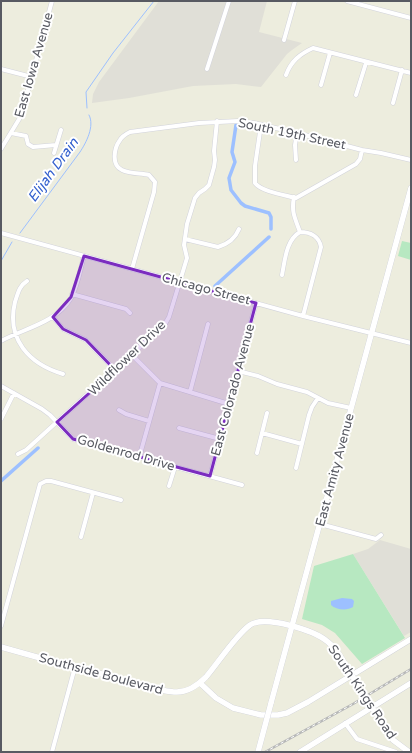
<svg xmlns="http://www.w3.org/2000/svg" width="412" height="753" font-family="'Varela Round',sans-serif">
  <rect width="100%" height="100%" fill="#ededde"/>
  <path fill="#e0dfd7" d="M159 1H267L259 32 302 43 292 50 287 54 261 87 236 84 193 86 129 98 92 103 93 94 99 82Z
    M380 540 411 549V632L404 636 353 554 368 549Z"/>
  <path fill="#b7e8c1" d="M402 241 411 243V260L398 256Z
    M353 554 405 638 362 664 335 633 322 625 302 619 314 566Z"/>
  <path fill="#9dc0ff" d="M342 598 352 599 354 601 353 607C347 611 336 610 331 605V601Z"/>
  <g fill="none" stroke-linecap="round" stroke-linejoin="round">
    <path stroke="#9dc0ff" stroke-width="1" d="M87 108 86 92 113 53 154 1
      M20 233 80 152C86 143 95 126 89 115
      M1 261 12 242"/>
    <path stroke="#9dc0ff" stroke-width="3.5" d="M236 125 232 152 235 162 229 178 231 190 241 203 245 206 269 213 271 217V229
      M215 286 269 237
      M1 481 38 448"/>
    <defs>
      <path id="street" d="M347 1 411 18
        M284 40 295 1
        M1 69 32 77
        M207 69 229 1
        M286 75C291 61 300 54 313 48L411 73
        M321 85 330 53
        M356 95 366 63
        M393 103 402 70
        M261 125 255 166V183C262 192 285 195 296 198L356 164 360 159 362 150
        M11 133 26 136 28 144 33 147 56 145
        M1 149 21 116 52 1
        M54 153 61 130
        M296 160 295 145 297 133
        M294 197C291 212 295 218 300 232
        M300 232C310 232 319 236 321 247L303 316
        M1 233 303 316 411 343
        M185 239 218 247C228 244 235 239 239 229
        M132 269 154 192 155 182 149 175C141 173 130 174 122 170 111 165 114 148 120 140 122 136 126 134 130 132L199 123 238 121 254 123 297 133 362 150 381 153 411 160
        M282 275C285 260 286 240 300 232
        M27 281C19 286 18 293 15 302 6 339 29 364 63 374
        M72 294 126 309 130 313
        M53 317 63 329 86 340 115 370
        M1 341C25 328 56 323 71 298 78 285 80 270 84 256
        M132 355 160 383 229 404
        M238 371 258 376 277 384 307 392 328 403 351 408
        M1 386 42 409 50 415 73 439 242 485
        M190 392 208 324
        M119 410 126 414 149 421
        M1 419 14 393
        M179 428 220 439
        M262 433 302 444
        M257 453 267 413
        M18 454 26 450 165 324 169 317 187 258 184 245 187 224 195 198 199 193 205 189 209 185 214 167 215 160 214 151 217 121
        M139 458 160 383
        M296 468 309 415 312 407 318 398
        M210 476 256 303
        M169 486 175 467
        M320 524 376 539 381 535
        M81 537 93 493
        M1 626 40 484 46 481H51L121 500
        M345 723 357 739 396 752
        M52 752 75 667"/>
      <path id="secondary" d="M1 647C43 659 84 670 126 680 141 684 161 692 177 692 189 692 198 685 206 677 218 663 236 635 250 625 265 615 314 630 328 642 336 648 341 657 346 666
        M200 683 216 698 233 708 261 715H278L287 713 308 702 411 639
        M271 703 411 188
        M378 717 393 740 409 752
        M300 752 411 683"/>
    </defs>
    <use href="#street" stroke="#d2d3db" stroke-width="5"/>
    <use href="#secondary" stroke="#caccd5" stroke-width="6"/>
    <use href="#street" stroke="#fff" stroke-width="4"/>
    <use href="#secondary" stroke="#fff" stroke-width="5.5"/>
    <defs>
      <path id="rail" d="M265 752 353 704 411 669"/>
    </defs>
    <use href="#rail" stroke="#b7b8b8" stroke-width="2.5"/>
    <use href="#rail" stroke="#fff" stroke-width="1" stroke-dasharray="3" stroke-linecap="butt"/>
    <defs>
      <path id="secondary-bridge" d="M346 666 378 717
        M258 752 271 703"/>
    </defs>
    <use href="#secondary-bridge" stroke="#caccd5" stroke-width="6" stroke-linecap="butt"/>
    <use href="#secondary-bridge" stroke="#fff" stroke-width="5.5"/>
  </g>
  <path fill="#7b2cbf" fill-opacity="0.2" stroke="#7b2cbf" stroke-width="3" stroke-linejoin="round" d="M84 256 256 303 210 476 73 439 57 422 115 370 86 340 63 329 53 317 71 297Z"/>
  <g text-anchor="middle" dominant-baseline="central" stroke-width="4" stroke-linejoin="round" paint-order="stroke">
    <g font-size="13" fill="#585a62" stroke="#fff">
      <text transform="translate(34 65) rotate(-74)">East Iowa Avenue</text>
      <text transform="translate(292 134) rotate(12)">South 19th Street</text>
      <text transform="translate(206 289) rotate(15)">Chicago Street</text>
      <text transform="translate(127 358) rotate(-44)">Wildflower Drive</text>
      <text transform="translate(233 390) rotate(-75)">East Colorado Avenue</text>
      <text transform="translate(126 453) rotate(16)">Goldenrod Drive</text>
      <text transform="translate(335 470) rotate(-75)">East Amity Avenue</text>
      <text transform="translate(101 674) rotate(15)">Southside Boulevard</text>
      <text transform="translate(362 692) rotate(56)">South Kings Road</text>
    </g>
    <g font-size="14" font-style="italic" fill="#3360ce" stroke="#fff">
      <text transform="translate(53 170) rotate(-54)">Elijah Drain</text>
    </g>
  </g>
  <rect width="412" height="753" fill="none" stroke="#585a62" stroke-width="4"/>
</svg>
